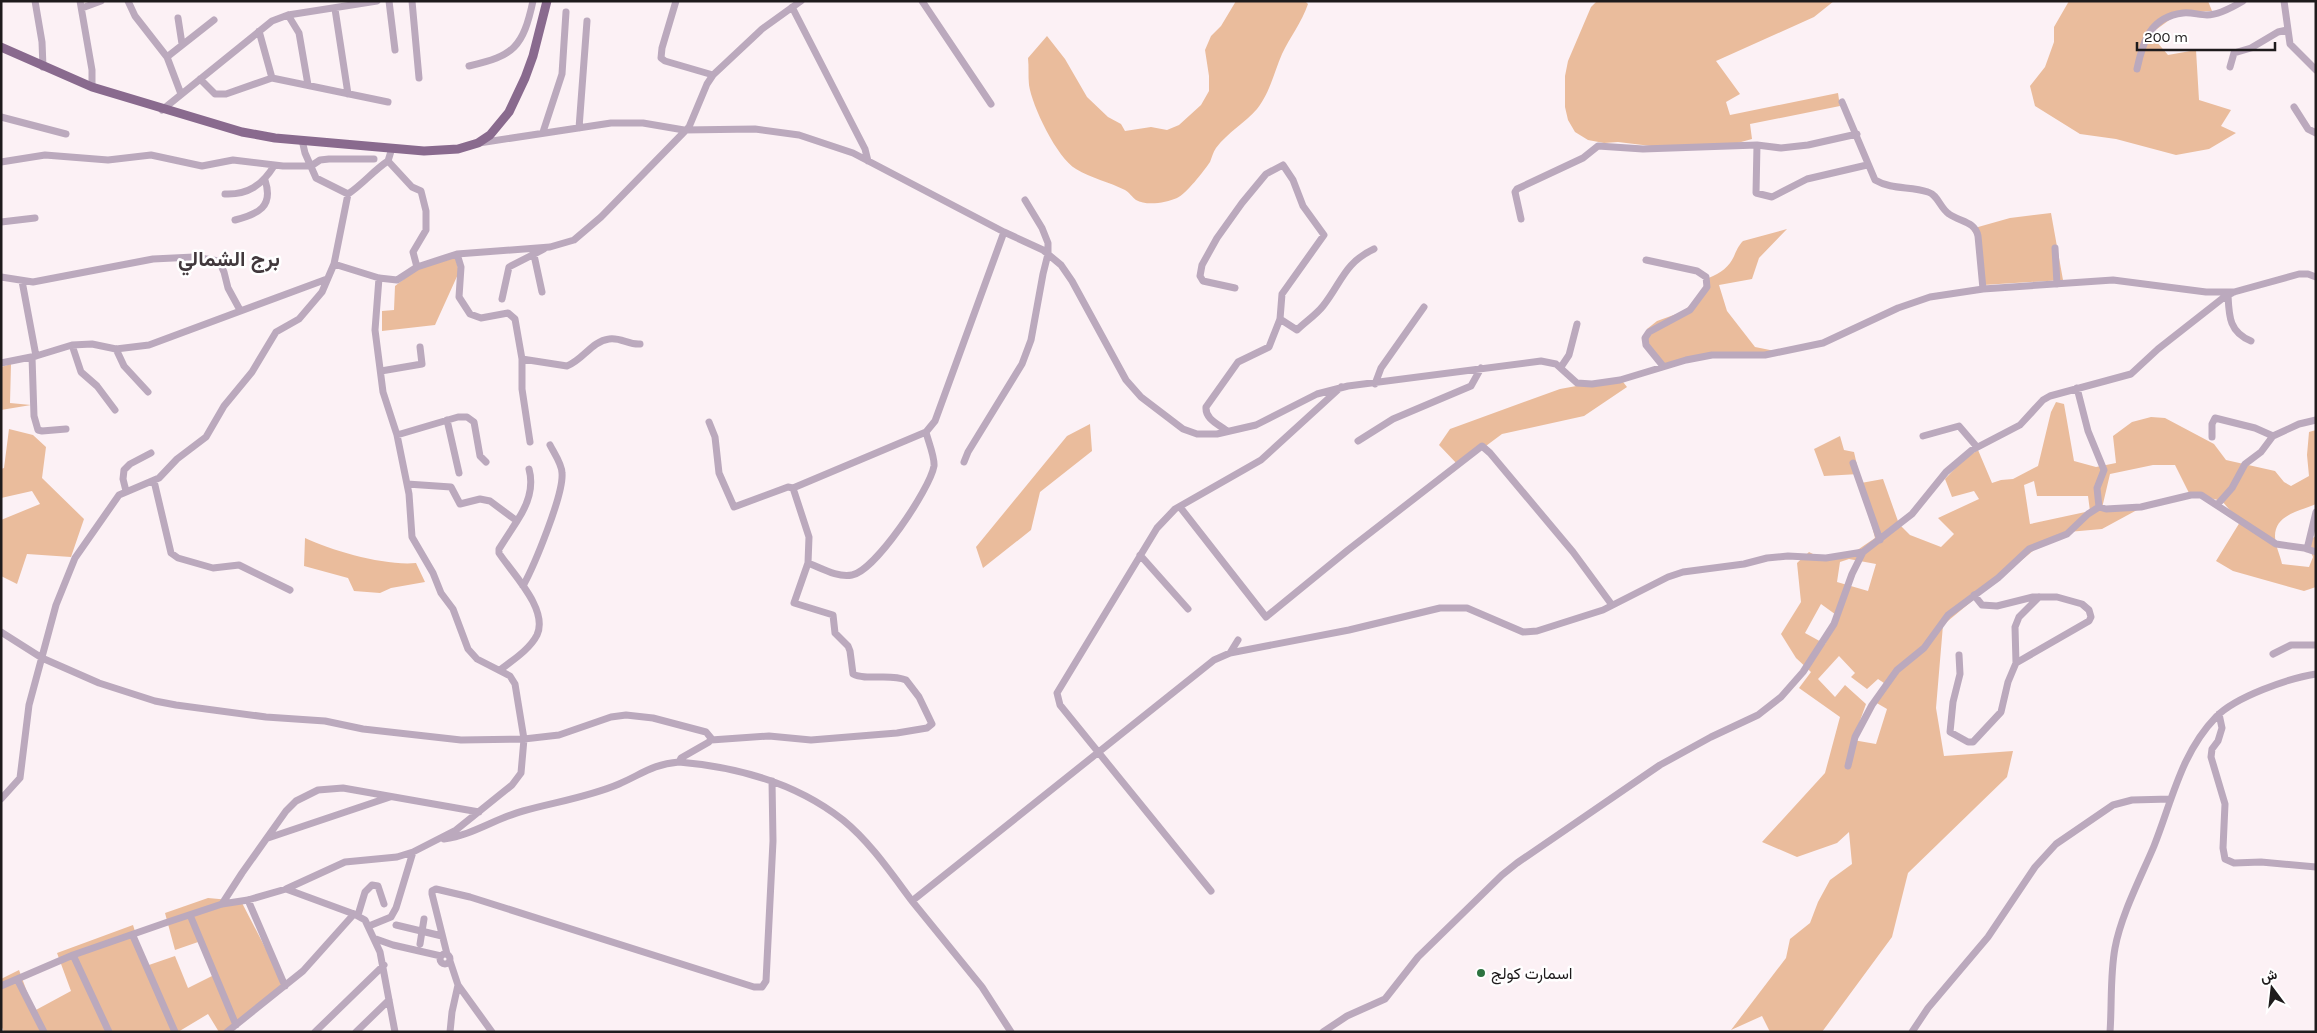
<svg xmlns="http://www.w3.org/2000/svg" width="2317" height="1033" font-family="Karla,Vazirmatn,sans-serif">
  <rect width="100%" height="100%" fill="#fcf1f5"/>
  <path fill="#eabc9c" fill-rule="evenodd" d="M1236 1H1305L1308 4C1302 22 1290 37 1282 54 1274 72 1270 93 1257 109 1245 123 1228 132 1216 148 1213 152 1212 157 1210 162 1204 171 1186 194 1177 198 1166 203 1146 206 1136 200 1132 197 1129 192 1125 190 1109 182 1091 178 1076 169 1057 158 1032 106 1029 85 1028 76 1029 67 1028 58L1047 36 1065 59 1087 97 1108 117 1121 124 1125 131 1151 127 1167 130 1179 125 1201 105 1209 91V76L1205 50 1211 36 1221 26Z
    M1597 1H1834L1814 17 1716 61 1740 94 1726 102 1730 115 1838 93 1840 106 1750 124 1752 139 1723 147 1651 146 1618 142 1604 143 1588 140 1575 132 1568 120 1565 107V76L1568 61 1591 7Z
    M2069 1H2208L2212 11 2179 13 2150 34 2168 55 2196 50 2199 100 2231 110 2221 126 2236 133 2209 149 2176 155 2116 139 2080 134 2035 106 2030 86 2045 67 2054 42V27Z
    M2051 213 2063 280 1983 285 1978 239 1971 229 2010 218Z
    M1787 229 1759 258 1752 279 1719 285 1727 311 1755 347 1780 352 1727 355 1660 366 1645 337 1647 329 1657 321 1682 312 1702 296 1705 279C1716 276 1727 269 1732 260 1736 253 1737 247 1743 241Z
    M455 256 459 272 435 325 382 331V311L394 310 395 286 417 269Z
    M11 364 10 403 31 405 1 410V367Z
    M1620 378 1627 387 1584 416 1502 434 1459 466 1439 445 1450 429 1560 389Z
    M2056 402 2064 404 2074 461 2096 467 2116 463 2113 436 2132 422 2151 417 2165 418 2214 444 2226 460 2275 471 2284 482 2291 486 2309 476 2307 455 2309 432 2316 430V504C2301 511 2275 514 2275 536 2275 545 2280 555 2282 564L2309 567 2313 557 2306 542 2316 536V587L2304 591 2233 571 2216 561 2240 522 2222 501 2189 493 2175 465H2153L2110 474 2102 508 2137 510 2102 529 2068 532 2034 550 1943 625 1936 708 1944 756 2013 751 2007 777 1908 873 1892 937 1822 1032H1770L1762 1016 1731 1030 1786 958 1790 939 1810 923 1818 902 1830 880 1852 864 1849 832 1837 843 1797 857 1762 842 1825 773 1840 717 1799 688 1811 672 1796 658 1781 634 1801 602 1797 563 1809 552 1819 557 1856 551 1875 538 1861 483 1883 479 1899 524 1910 535 1941 547 1954 534 1938 518 1979 499 1974 491 1952 497 1945 479 1963 460 1978 450 1992 483 2001 480 2013 479 2038 466 2051 412ZM2034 481 2037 496H2088L2090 511 2030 524 2024 485ZM1849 559 1876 564 1868 591 1837 582 1840 562ZM1821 604 1839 617 1825 644 1805 633ZM1839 656 1855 673 1851 677 1867 689 1878 679 1887 685 1875 702 1887 709 1876 744 1853 740 1866 704 1845 685 1835 697 1818 679Z
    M1090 424 1092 451 1040 492 1031 530 983 568 976 547 1067 436Z
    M9 429 33 435 46 447 42 478 84 519 71 557 27 554 17 584 1 576V520L40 504 32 491 1 498V469L4 468Z
    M1840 436 1844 450 1854 452 1859 474 1824 476 1814 449Z
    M305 538C333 551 385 566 416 563L425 582 391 588 380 593 354 591 348 578 304 566Z
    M208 898 241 901 285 986 228 1032H219L208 1014 178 1032H4L1 1025V979L19 970 34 1011 71 991 57 953 133 925 146 966 175 956 188 988 214 975 201 941 175 950 165 913Z"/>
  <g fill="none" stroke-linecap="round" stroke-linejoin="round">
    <path stroke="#bba9bd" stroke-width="7" d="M35 1 42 42 43 67
      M80 1 92 70V87
      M128 1 135 16 167 57
      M389 1 395 50
      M412 1 419 78
      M676 1 662 48 661 58 665 61 713 75
      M922 1 991 104
      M2284 1 2290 44 2316 70
      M792 7 865 149 868 161
      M82 8 101 1
      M335 9 348 94
      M288 15 299 33 308 85
      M178 18 182 44
      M259 31 272 78
      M469 66C514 56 523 47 533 1
      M2230 67 2234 53 2251 48 2278 32 2287 30
      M2137 69C2143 41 2150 17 2183 13 2191 12 2199 15 2207 15 2218 15 2233 7 2243 1
      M200 79 215 94H226L272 78 388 102
      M181 94 167 57 214 20
      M1842 102 1875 180C1892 190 1910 186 1928 192 1938 195 1940 208 1949 214 1960 222 1975 221 1978 236L1983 289
      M2294 107 2308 129 2316 133
      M162 110 272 21 288 15 377 1
      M1 117 66 134
      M579 128 587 21
      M543 132 562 74 566 12
      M302 140 305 153 316 178 348 194
      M479 143 611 123H643L684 130 755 129 799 135 853 153 1004 232 1043 250 1061 265 1072 281 1126 380 1141 397 1183 429 1197 434H1217L1256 425 1317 394 1348 386 1541 361 1556 364 1577 383 1592 384 1620 380 1686 360 1712 355H1765L1823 343 1898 308 1930 297 1983 289 2113 280 2206 292H2234
      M1757 145 1756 193 1772 197 1807 179 1867 165
      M388 161 412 187 421 191 426 211V230L413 252 417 267
      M1 162 45 155 108 160 151 155 202 166 233 160 283 166H311L320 160 329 159H374
      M225 194C248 195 262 185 274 166
      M1521 219 1515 192 1517 189 1583 158 1598 146 1643 149 1757 145 1781 148 1808 145 1857 134
      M235 220C258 214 274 207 265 180
      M1 222 35 218
      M2055 248 2057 284
      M457 254 461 267 459 297 470 314 481 318 508 313 515 319 522 359V389L530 442
      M534 255 542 292
      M1646 260 1697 271 1706 277 1707 287 1690 310 1649 332 1645 338 1646 345 1663 366
      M334 264 379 278 397 280 417 267 457 254 550 247 574 240 601 217 689 127 707 84 713 75 762 29 801 1
      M1 277 33 282 153 259 194 257 219 261 224 272 228 288 240 310
      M22 281 36 356
      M2228 295C2229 316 2229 332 2251 341
      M502 299 509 267 544 249
      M1280 319 1297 330C1305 322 1316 315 1323 306 1342 282 1344 263 1374 249
      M72 345 81 372 97 386 115 410
      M116 349 124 366 148 392
      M32 357 34 416 38 430 42 431 66 429
      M522 359 567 366C583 360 592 341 609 339 620 337 629 345 640 344
      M1 363 36 356 72 345 92 344 116 349 149 345 327 279
      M1561 367 1569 355 1577 324
      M381 371 422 364 420 347
      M1375 384 1381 368 1424 307
      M2077 388 2088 431 2104 470 2097 488 2099 507 2106 509 2141 507 2191 495H2201L2276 544 2304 548 2316 552
      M447 420 459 473
      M709 422 715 437 719 473 734 507 788 487 793 488 926 432 935 421 1004 232
      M1227 431C1218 424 1205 419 1206 407L1238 362 1269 347 1280 319 1282 294 1324 235 1303 206 1293 180 1283 165 1266 174 1242 203 1217 238 1202 265 1200 276 1203 281 1235 288
      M397 435 458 417H467L474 422 480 456 486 462
      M1923 436 1959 426 1977 447
      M2212 437V424L2215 418 2255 428 2273 436
      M1358 441 1393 419 1471 386 1481 368
      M964 462 968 452 1022 364 1031 340 1043 274 1048 254V243L1042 228 1025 200
      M1853 463 1880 540
      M154 481 171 553 178 558 213 568 239 565 290 590
      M407 484 451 487 460 504 480 499 490 501 517 521 499 549V553C511 572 549 609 537 635 530 649 513 660 500 670
      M126 491 123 479 124 470 130 464 151 453
      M2217 505 2232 488 2245 464 2261 452 2273 436 2299 424 2316 420
      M1180 507 1266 617 1348 550 1482 446 1490 453 1573 552 1612 605
      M517 521C527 506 534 487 529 469
      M2307 549 2316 512
      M1140 555 1188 609
      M808 563C821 568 838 578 852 575 875 571 930 489 934 466 935 457 928 441 926 432
      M523 586C534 566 564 494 562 473 562 464 554 453 550 445
      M1 632 42 658 99 683 155 701 176 705 266 717 325 721 363 729 461 740 524 739 559 735 611 717 626 715 653 718 706 732 711 738 709 742 681 758 679 762C738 767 796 783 843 820 870 842 891 873 912 901
      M1230 653 1238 640
      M2273 654 2291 645H2316
      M1959 655 1960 674 1953 702 1950 732 1968 742H1973L2001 712 2008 682 2016 663 2089 621 2091 617 2089 610 2082 604 2057 597H2033L1997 606 1982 605 1974 595
      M2016 663 2015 627 2019 617 2039 597
      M2219 714 2222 728 2218 741 2212 749 2211 757 2225 804 2223 848 2225 859 2234 863 2261 862 2316 867
      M711 740 769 736 811 740 897 733 927 728 932 724 919 697 906 680C890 673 866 681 853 674L850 651 848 646 835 633 833 615 794 603 808 563 809 537 793 488
      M1848 766 1855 737 1872 705 1897 670 1924 648 1948 615 1998 578 2029 549 2067 534 2088 514 2099 507
      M1 799 20 778 29 705 56 605 75 558 119 495 159 478 177 459 206 437 224 406 252 372 276 332 299 319 322 292 334 264 348 194C363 184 374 170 388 161L392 148
      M268 838 390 797
      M444 839C473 835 496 818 523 811 555 802 589 797 619 784 642 774 653 764 679 762
      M286 889 354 914 365 920 380 952 395 1032
      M1211 891 1060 705 1057 693 1157 528 1175 509 1261 460 1341 387
      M248 900 285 986
      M222 904 242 873 286 811 296 801 318 790 343 788 479 812
      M190 915 236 1025
      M358 915 365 892 372 885 378 886 384 904
      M396 925 442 936
      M369 926 391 917 396 908 413 852
      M133 936 175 1032
      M376 939 393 945 441 956
      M420 944 424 919
      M440 959a5 5 0 1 1 10 0a5 5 0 1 1-10 0Z
      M447 954 432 894V891L436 889 470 897 754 987H762L766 981 773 841 772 781
      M73 955 109 1032
      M450 961 458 985 492 1032
      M18 981 44 1032
      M1 986 73 955 165 923 222 904 248 900 286 889 345 862 397 857 413 852 456 830 512 785 521 773 524 739 515 684 510 676 477 659 468 649 453 609 441 593 433 573 412 537 409 494 397 435 383 392 375 330 379 278
      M227 1032 303 971 354 914
      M315 1032 384 965
      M356 1032 389 1000
      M450 1032 452 1012 458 985
      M1011 1032 982 987 912 901 1214 660 1230 653 1349 630 1440 608H1467L1523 632 1537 631 1603 610 1668 577 1683 572 1744 564 1767 558 1788 556 1826 558 1863 552
      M1323 1032 1347 1016 1385 999 1418 957 1502 875 1517 863 1660 765 1711 737 1758 715 1781 697 1803 672 1834 624 1852 574 1863 552 1912 514 1946 472 1972 450 2020 425 2043 400 2050 396 2131 374 2158 349 2223 298 2234 292 2299 274H2308L2316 277
      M1912 1032 1928 1008 1988 937 2035 867 2056 844 2113 805 2132 800 2170 799
      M2110 1032C2112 1004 2110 975 2115 948 2121 915 2141 877 2154 846 2172 801 2181 753 2216 717 2235 697 2289 678 2316 674"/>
    <path stroke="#896a8e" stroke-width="9" d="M1 47 92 87 242 132 275 138 424 151 458 149 478 143 490 135 509 112 525 78 533 56 547 1"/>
  </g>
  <circle fill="#2d7340" stroke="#fff" stroke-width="2" cx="1481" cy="973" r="5"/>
  <g text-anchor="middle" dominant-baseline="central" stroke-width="5" stroke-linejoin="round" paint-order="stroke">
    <g font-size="16" fill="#1e1b1c" stroke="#fff" text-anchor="start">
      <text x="1491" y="973">اسمارت كولج</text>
    </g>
    <g font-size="21" font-weight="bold" fill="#41383c" stroke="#fff">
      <text x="229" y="259">برج الشمالي</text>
    </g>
  </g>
  <rect width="2317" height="1033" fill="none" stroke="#1e1b1c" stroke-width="5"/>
  <g transform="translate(2272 988) rotate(345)" stroke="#ffffff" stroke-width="4" paint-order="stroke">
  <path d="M0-4L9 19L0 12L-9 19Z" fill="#1e1b1c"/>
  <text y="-8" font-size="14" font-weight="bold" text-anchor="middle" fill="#1e1b1c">ش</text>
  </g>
  <path d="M2137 42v8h138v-8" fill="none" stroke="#1e1b1c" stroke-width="2.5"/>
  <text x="2144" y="42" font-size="15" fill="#1e1b1c" stroke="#ffffff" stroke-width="4" paint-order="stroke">200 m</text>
</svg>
